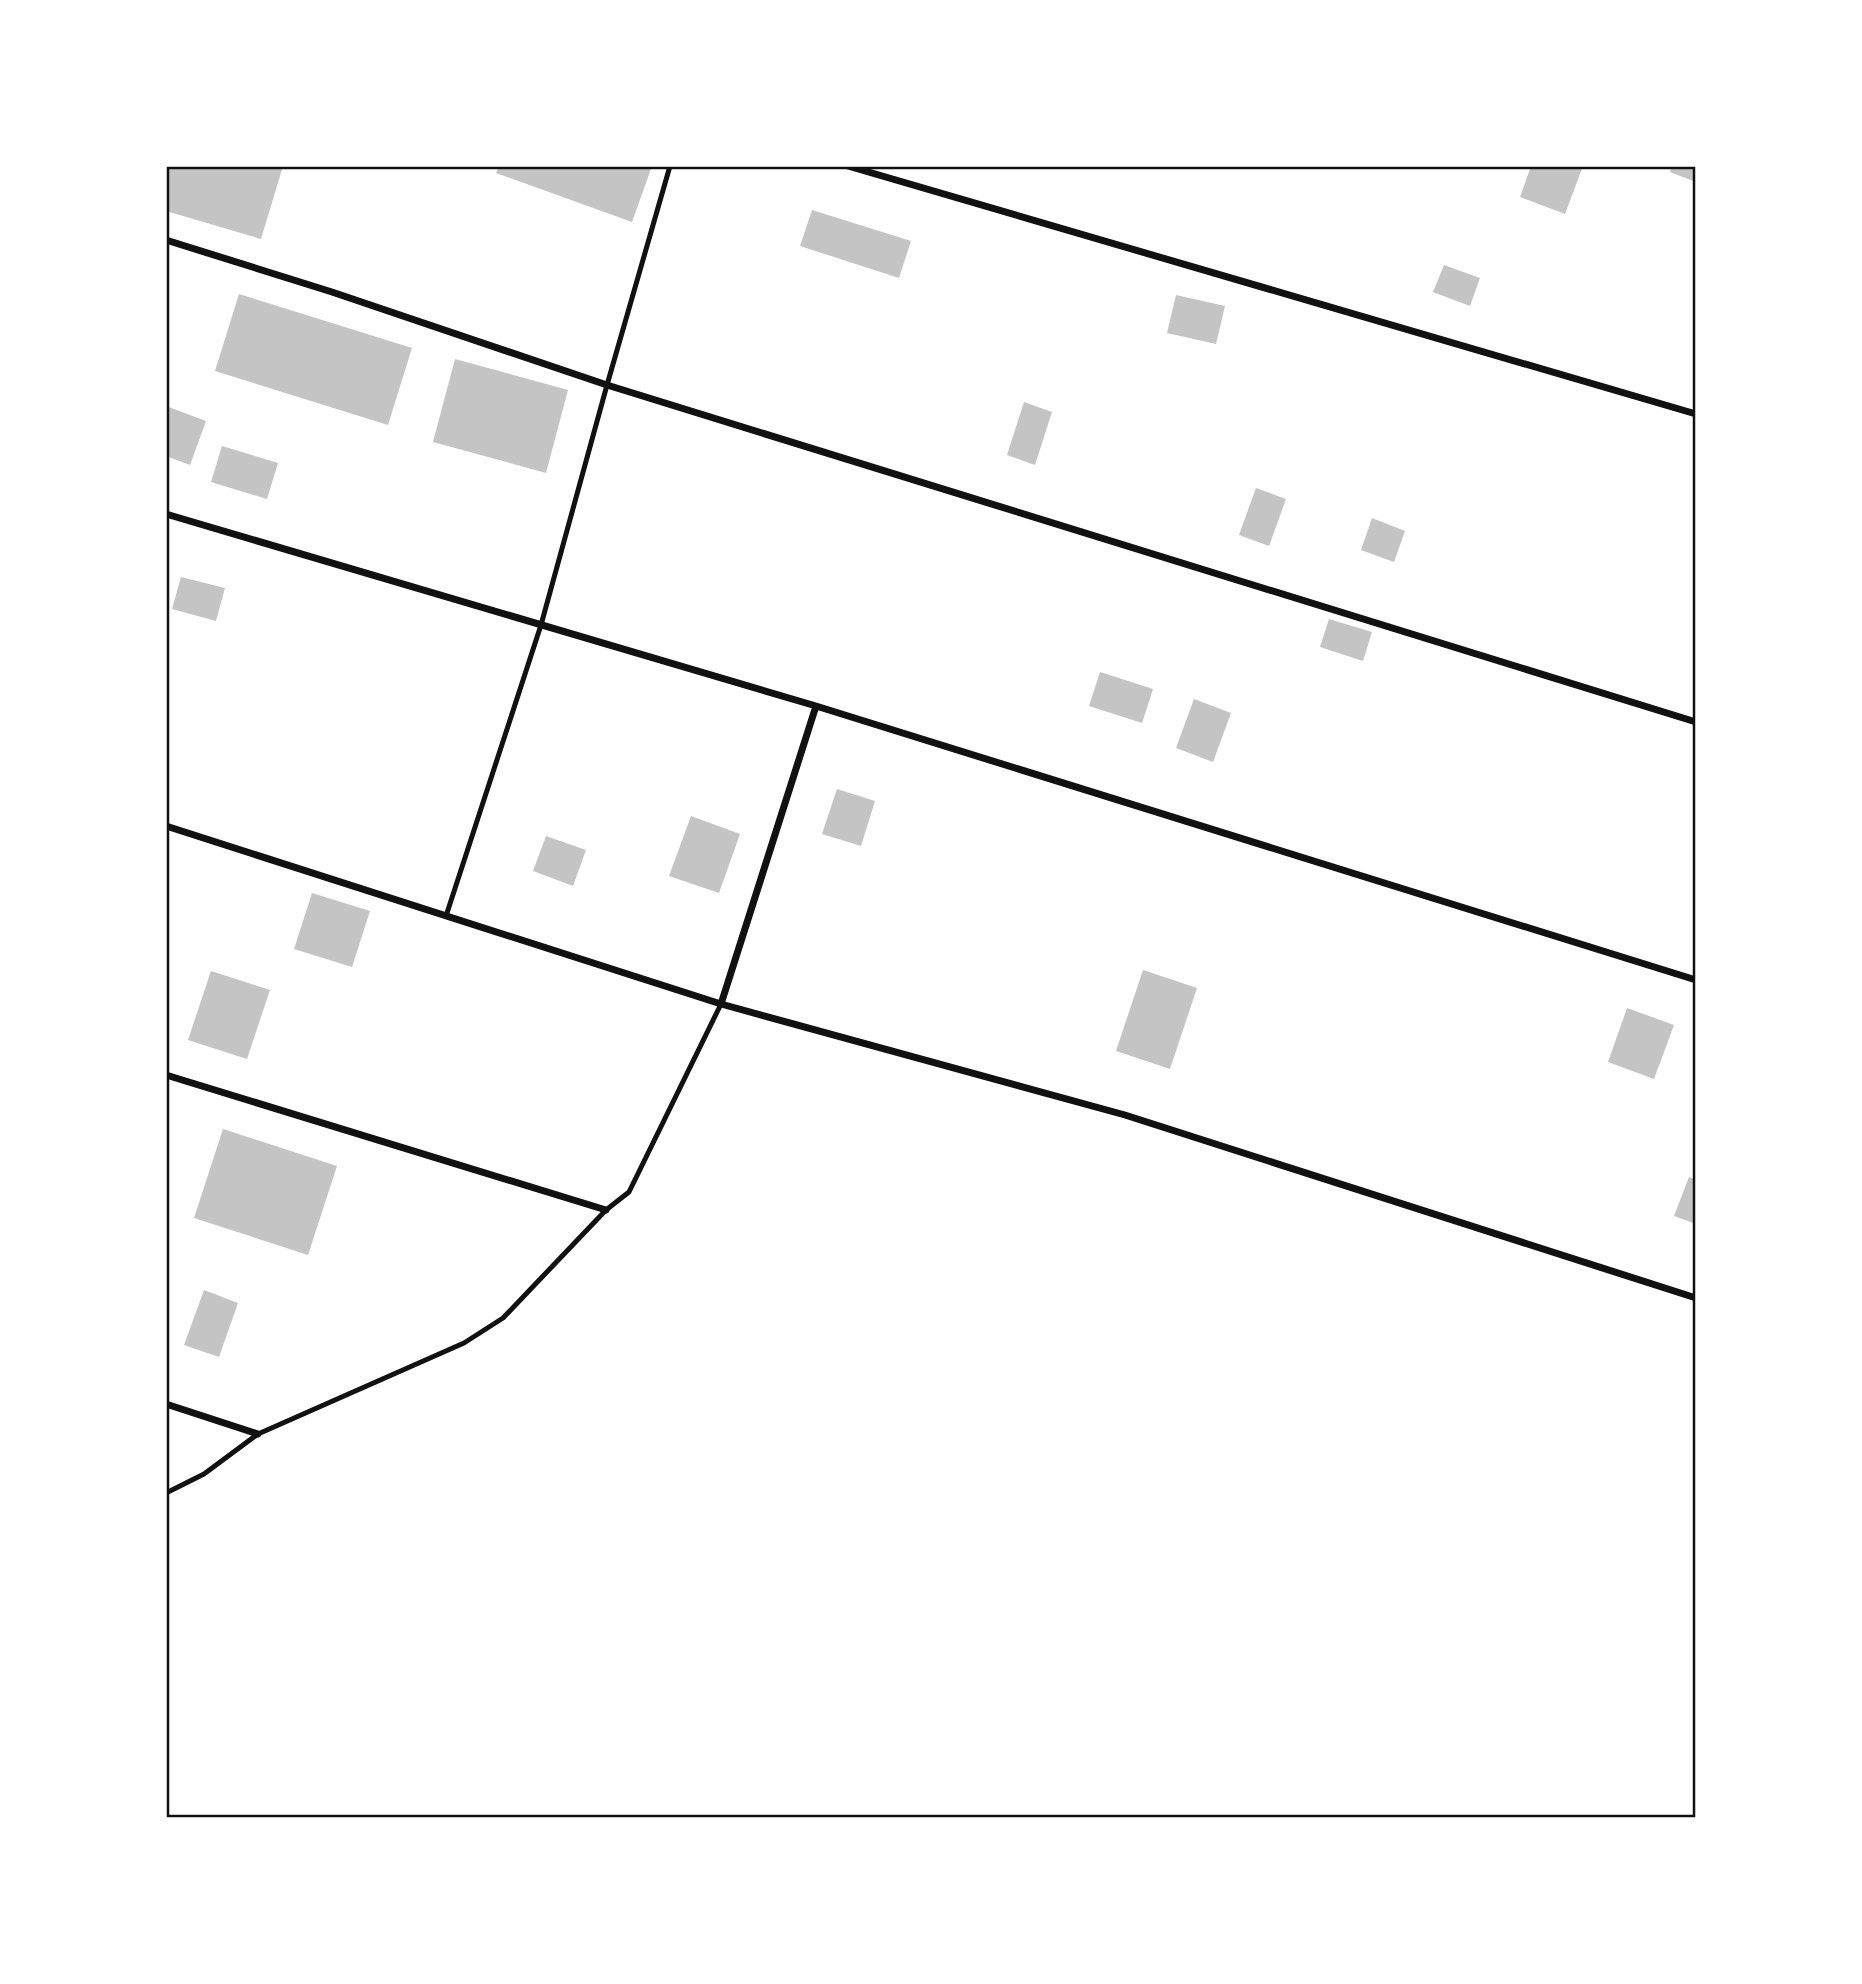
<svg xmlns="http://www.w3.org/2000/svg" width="1862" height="1984" font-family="'Roboto Serif',serif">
  <rect width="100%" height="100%" fill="#fff"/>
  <path fill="#c4c4c4" d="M169 166H283L261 239 166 211V177Z
    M499 166H652L632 222 496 173Z
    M1531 166H1583L1565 214 1520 197Z
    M1672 166H1696V182L1670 172Z
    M812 210 911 241 899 278 800 246Z
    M1444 265 1480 278 1470 306 1433 292Z
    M239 294 412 348 388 425 215 371Z
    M1176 295 1225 306 1216 344 1167 333Z
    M455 359 568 390 546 473 433 442Z
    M1024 402 1052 412 1035 465 1007 455Z
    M166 406 206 421 190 465 166 456Z
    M222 446 278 463 267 499 211 482Z
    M1256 488 1286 499 1269 546 1239 535Z
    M1372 518 1405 531 1394 562 1361 550Z
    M181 577 225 588 216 621 172 609Z
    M1329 619 1372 632 1363 661 1320 647Z
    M1100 672 1153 689 1142 723 1089 706Z
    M1194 699 1231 713 1213 762 1176 748Z
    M837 789 875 801 861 846 822 834Z
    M691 816 740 834 719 893 669 876Z
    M546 836 586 850 573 886 533 871Z
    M312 893 370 911 352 967 294 949Z
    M1143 970 1197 988 1170 1069 1116 1051Z
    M211 971 270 990 247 1059 188 1040Z
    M1627 1008 1674 1025 1654 1079 1608 1062Z
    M223 1129 337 1166 308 1255 194 1218Z
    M1689 1177 1696 1180V1224L1674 1216Z
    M204 1290 238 1303 219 1357 184 1345Z"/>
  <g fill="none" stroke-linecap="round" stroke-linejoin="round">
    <path stroke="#111" stroke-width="5" d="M446 916 541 625 607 385 670 166
      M166 1493 204 1474 258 1434 464 1343 503 1318 606 1210 629 1192 721 1004"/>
    <path stroke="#111" stroke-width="7" d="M848 166 1696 414
      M166 240 332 292 607 385 1696 722
      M166 514 816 706 1696 980
      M166 826 721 1004 1125 1115 1696 1298
      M721 1004 816 706
      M166 1075 606 1210
      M166 1404 258 1434"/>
  </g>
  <rect width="1862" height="1984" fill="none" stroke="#ffffff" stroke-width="336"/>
  <rect x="168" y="168" width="1526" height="1648" fill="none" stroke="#111" stroke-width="2.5"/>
</svg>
